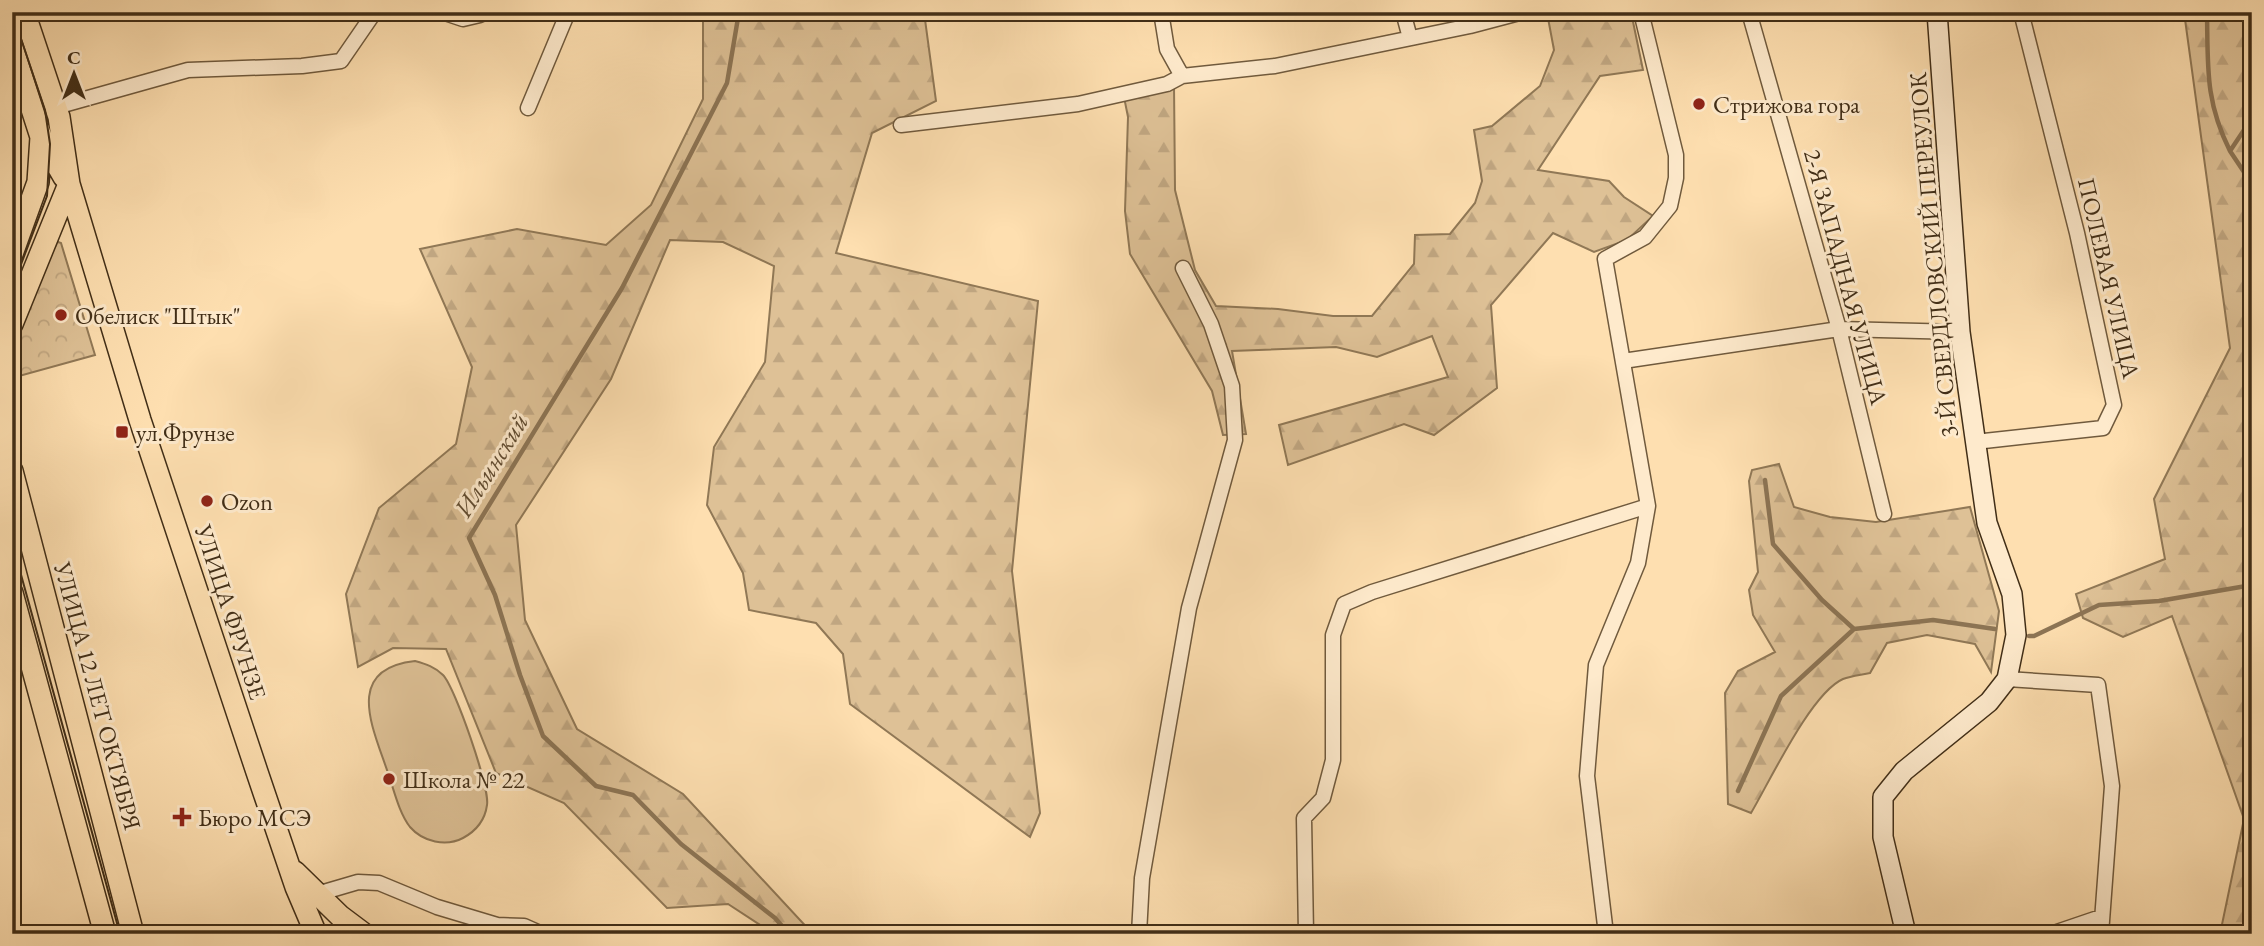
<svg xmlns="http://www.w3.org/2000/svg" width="2264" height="946" font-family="'EB Garamond',serif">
  <defs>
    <pattern id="forest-firs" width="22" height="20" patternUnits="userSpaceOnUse" patternTransform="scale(1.75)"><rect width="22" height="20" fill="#dec196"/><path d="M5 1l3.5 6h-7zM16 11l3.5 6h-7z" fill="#c0a681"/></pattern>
    <pattern id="park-crowns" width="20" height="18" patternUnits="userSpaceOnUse" patternTransform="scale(1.75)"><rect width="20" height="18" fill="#dec196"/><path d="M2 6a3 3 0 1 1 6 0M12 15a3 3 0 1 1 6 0" fill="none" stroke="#c0a681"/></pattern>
  </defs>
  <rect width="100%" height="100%" fill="#fedfb0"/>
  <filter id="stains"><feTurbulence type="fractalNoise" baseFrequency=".00286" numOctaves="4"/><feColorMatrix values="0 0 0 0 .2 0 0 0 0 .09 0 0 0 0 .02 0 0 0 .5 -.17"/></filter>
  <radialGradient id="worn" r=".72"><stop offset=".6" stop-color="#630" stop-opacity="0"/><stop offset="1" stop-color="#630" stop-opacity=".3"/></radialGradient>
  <path fill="#dec196" stroke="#907856" stroke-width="2" d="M415 661C426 664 435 667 443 675 455 687 490 788 487 805 485 820 476 831 463 838 446 847 423 842 410 827 399 813 394 790 388 773 373 728 343 669 415 661Z"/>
  <path fill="url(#forest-firs)" stroke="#907856" stroke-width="2" d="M703 12H924L936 101 872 133 836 253 1038 301 1012 571 1040 813 1030 837 850 704 843 654 816 623 749 610 743 573 707 505 714 447 765 362 774 266 723 242 670 240 611 379 516 525 525 620 577 729 683 794 813 934H774L728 904 667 908 564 803 496 773 446 649 393 648 358 667 346 594 379 508 456 444 472 367 420 249 517 229 606 245 651 205 703 99Z
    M1597 12H1631L1643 70 1600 76 1538 170 1609 181 1624 197 1653 216 1627 240 1594 252 1553 233 1491 305 1497 388 1434 435 1404 424 1288 465 1279 425 1448 377 1432 336 1377 357 1336 347 1232 351 1246 434 1223 435 1212 391 1130 254 1125 211 1128 117 1124 97 1174 85 1175 190 1195 270 1216 306 1278 309 1333 316H1372L1414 264 1415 235 1450 234 1475 203 1482 181 1474 130 1492 126 1540 86 1554 50 1548 18Z
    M2184 12H2252V934H2220L2244 819 2172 616 2123 637 2083 618 2076 594 2165 559 2154 499 2230 348Z
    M1779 464 1794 507 1830 517 1876 522 1970 507 1999 611 1991 672 1975 644 1927 635 1887 643 1870 673C1861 675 1851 676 1843 679 1811 693 1770 781 1751 813L1728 804 1725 693 1738 671 1775 652 1753 615 1749 590 1758 572 1749 481 1752 470Z"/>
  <path fill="url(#park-crowns)" stroke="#907856" stroke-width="2" d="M50 239 61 243 95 355 12 378V320Z"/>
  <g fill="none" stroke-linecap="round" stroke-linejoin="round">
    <path stroke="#8c7454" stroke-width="4.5" d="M739 12 727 83 622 288 469 538 495 595 520 675 543 736 596 786 633 795 681 844 775 918 789 934
      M2207 12C2208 67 2205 101 2230 151
      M2252 118 2230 151 2252 184
      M1765 480 1773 544 1822 600 1854 629
      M2029 636H2034L2099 605 2159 601 2252 585
      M1738 791 1781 696 1854 629 1933 620 1995 629"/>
    <defs>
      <path id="street" d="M442 12 463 19 480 15 482 12
        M1161 12 1167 49 1182 76
        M1403 12 1410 38
        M1749 12 1839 329 1884 514
        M56 107 188 70 302 66 341 61 374 13 379 12
        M528 108 568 12
        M901 125 1078 104 1167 84 1182 76 1275 66 1470 26 1523 12
        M1623 361 1839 329 1960 332
        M1975 442 2103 428 2114 405 2077 233 2021 12
        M2007 679 2098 685 2112 786 2101 934
        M317 894 358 882 379 883 437 907 497 925 524 926 542 934
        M1139 934 1142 878 1189 608 1235 440 1232 386 1211 324 1183 268
        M1306 934 1304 818 1323 798 1333 760V635L1344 604 1372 592 1648 506
        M1606 934 1587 776 1596 665 1638 563 1648 506 1605 259 1645 237 1670 206 1676 178V155L1641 12
        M2051 934 2101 917"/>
      <path id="secondary" d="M1906 934 1883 837V797L1904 771 1989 702 2007 679 2016 635 2012 594 1987 523 1960 332 1937 12"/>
      <path id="primary" d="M24 12 59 117 69 184 140 420 257 772 296 887 316 934
        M12 47 41 137 64 177
        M12 254 38 182 41 137
        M12 324 69 184
        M12 471 133 934
        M12 593 105 934
        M295 872 340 916 364 934"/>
    </defs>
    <use href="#street" stroke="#705a3d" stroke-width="17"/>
    <use href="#secondary" stroke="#412e17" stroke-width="22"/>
    <use href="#primary" stroke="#412e17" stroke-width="24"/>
    <use href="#street" stroke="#feeacc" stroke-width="14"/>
    <use href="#secondary" stroke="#feeacc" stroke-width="19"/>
    <use href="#primary" stroke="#fedfb0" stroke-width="21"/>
    <path stroke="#412e17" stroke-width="2" d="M12 288 47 196 50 144 45 110 12 12
      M12 542 120 934"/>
  </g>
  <g fill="#8f2418" stroke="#feeacc" stroke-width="2.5">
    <circle cx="1699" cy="104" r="7"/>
    <circle cx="61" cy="315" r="7"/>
    <rect x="115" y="425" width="14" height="14" rx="3.5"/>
    <circle cx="207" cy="501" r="7"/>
    <circle cx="389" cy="779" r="7"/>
    <path d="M178.5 806.5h7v7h7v7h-7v7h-7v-7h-7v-7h7z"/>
  </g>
  <g text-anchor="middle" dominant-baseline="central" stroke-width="6" stroke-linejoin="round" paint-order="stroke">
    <g font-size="24" fill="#412e17" stroke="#feeacc" text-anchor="start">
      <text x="1713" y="104">Стрижова гора</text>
      <text x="75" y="315">Обелиск "Штык"</text>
      <text x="136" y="432">ул.Фрунзе</text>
      <text x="221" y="501">Ozon</text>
      <text x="403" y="779">Школа № 22</text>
      <text x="198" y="817">Бюро МСЭ</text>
    </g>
    <g font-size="24" fill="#412e17" stroke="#feeacc">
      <text transform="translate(1933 255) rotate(-95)">3-Й СВЕРДЛОВСКИЙ ПЕРЕУЛОК</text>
      <text transform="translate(1846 277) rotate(75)">2-Я ЗАПАДНАЯ УЛИЦА</text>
      <text transform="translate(2109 278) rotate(77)">ПОЛЕВАЯ УЛИЦА</text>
      <text transform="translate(231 612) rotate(72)">УЛИЦА ФРУНЗЕ</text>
      <text transform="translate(98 696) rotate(75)">УЛИЦА 12 ЛЕТ ОКТЯБРЯ</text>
    </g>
    <g font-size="26" font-style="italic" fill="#604b30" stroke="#feeacc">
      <text transform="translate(491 465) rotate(-58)">Ильинский</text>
    </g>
  </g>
  <rect width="2264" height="946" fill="none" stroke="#fedfb0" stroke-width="42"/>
  <rect x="14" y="14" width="2236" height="918" fill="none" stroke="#412e17" stroke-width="3.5"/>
  <rect x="21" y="21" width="2222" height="904" fill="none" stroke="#412e17" stroke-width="2"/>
  <g transform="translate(74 74)" stroke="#feeacc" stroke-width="5" paint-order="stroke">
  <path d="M0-5L12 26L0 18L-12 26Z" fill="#412e17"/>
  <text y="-10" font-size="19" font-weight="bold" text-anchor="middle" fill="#412e17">С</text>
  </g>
  <rect width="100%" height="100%" filter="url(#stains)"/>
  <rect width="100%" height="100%" fill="url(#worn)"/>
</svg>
